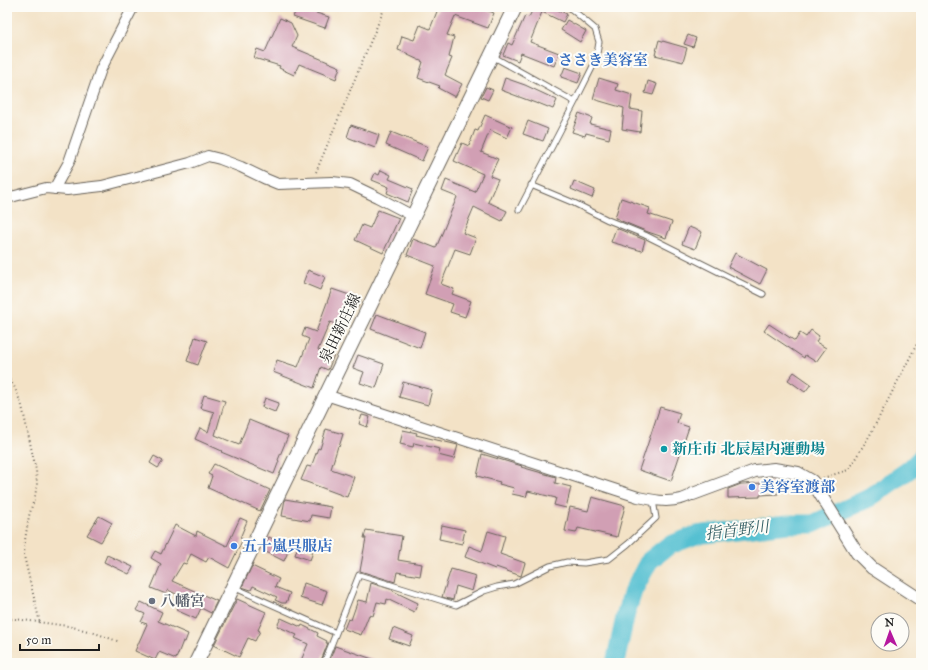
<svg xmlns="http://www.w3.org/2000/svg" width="928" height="670" font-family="'IM FELL Great Primer','Noto Serif JP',serif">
  <rect width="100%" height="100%" fill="#fdfcf7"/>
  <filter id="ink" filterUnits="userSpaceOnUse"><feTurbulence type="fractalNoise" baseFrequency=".025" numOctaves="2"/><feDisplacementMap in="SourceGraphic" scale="8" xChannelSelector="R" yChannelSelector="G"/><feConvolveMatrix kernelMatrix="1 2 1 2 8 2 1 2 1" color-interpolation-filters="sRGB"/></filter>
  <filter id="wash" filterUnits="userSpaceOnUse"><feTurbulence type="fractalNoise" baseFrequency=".012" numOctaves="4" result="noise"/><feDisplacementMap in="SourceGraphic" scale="16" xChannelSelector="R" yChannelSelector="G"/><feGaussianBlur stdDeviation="0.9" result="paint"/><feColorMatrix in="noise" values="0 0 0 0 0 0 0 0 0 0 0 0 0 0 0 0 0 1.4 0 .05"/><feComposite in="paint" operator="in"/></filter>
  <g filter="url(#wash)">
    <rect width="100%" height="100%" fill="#f3e2c6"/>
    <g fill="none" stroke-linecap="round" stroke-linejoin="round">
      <path stroke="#55c0d1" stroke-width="19" d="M615 663 626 613 633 591 649 561 668 546 696 535 788 524H813L869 498 910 469 921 458"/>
    </g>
    <g id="blocks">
      <path fill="#d19fb4" d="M297 7 329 17 325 28 293 17Z
        M434 7H478L494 13 488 28 455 16 447 35 454 37 449 57 452 58 445 75 462 84 455 97 438 88 440 86 418 78 423 62 408 55 409 54 398 50 402 36 414 40 420 25 430 29 438 9 434 8Z
        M534 7H559L558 10 567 14 563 22 542 12 530 42 559 53 554 66 521 53 518 61 503 55 508 43 512 45 525 16 529 17Z
        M280 18 291 23 297 36 292 47 340 67 336 79 299 64 294 75 279 68 280 66 254 58 257 49 265 52Z
        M567 20 586 31 580 42 561 30Z
        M688 35 696 38 693 47 684 44Z
        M659 40 687 48 683 62 655 55Z
        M565 67 582 73 578 83 561 77Z
        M505 78 525 85 557 100 553 109 538 103V104L501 90Z
        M599 78 618 84 616 90 632 95 630 109 642 111 640 132 622 129 624 108 593 99Z
        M648 81 657 84 653 95 645 93Z
        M486 87 493 90 488 100 481 97Z
        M579 113 592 118 590 124 611 129 609 139 586 133 585 136 572 132Z
        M485 115 512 127 507 138 490 130 481 152 498 159 490 176 498 179 488 202 507 211 502 221 474 207 463 233 476 238 470 254 455 249 441 284 454 289 452 294 471 301 465 317 450 312 453 304 425 294 435 266 407 255 413 239 436 248 457 197 442 191 446 180 475 192 483 174 454 161 462 143 469 146 475 130 478 131Z
        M528 121 548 129 543 141 523 134Z
        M351 125 379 135 375 148 347 137Z
        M391 132 428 147 422 161 386 145Z
        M381 170 391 175 389 179 413 189 408 202 387 193 389 187 372 180 375 173 379 175Z
        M574 181 595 190 592 198 571 189Z
        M621 198 650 208 648 214 672 222 666 238 648 232 619 220V219L615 218Z
        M378 210 399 218 383 253 355 240 362 225 370 228Z
        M689 227 702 232 695 249 682 244Z
        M616 228 645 240 642 251 611 242Z
        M735 253 767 270 760 284 728 267Z
        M308 270 325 277 320 290 303 283Z
        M332 289 361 299 357 309 346 305 339 325 330 322 318 350 334 355 328 370 321 367 314 388 273 372 277 360 298 367 309 339 302 336 305 328 316 332Z
        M377 314 425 332 420 348 371 329Z
        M769 324 795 341 800 333 806 337 811 330 819 336 816 342 826 348 816 362 805 355 804 358 764 331Z
        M195 337 207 341 198 365 187 361Z
        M358 355 384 364 376 388 360 383 364 372 353 368Z
        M794 372 811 384 805 392 788 380Z
        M403 382 432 390 428 405 399 397Z
        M204 395 225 401 215 435 239 445 249 420 288 436 278 460 279 461 274 474 221 452 222 451 195 439 200 428 208 432 214 412 200 408Z
        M265 398 279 403 275 412 262 407Z
        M660 407 680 413 677 423 689 427 671 481 639 470Z
        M362 415 370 417 367 427 359 424Z
        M326 429 343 434 339 447 338 446 331 469 354 477 347 497 301 480 307 466 311 467 318 448 320 449Z
        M403 430 417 433 416 435 458 445 454 459 438 455 440 449 414 443 413 447 400 444Z
        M482 454 522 466 521 467 556 477 555 483 571 487 566 508 554 505 556 498 528 491 526 497 512 494 514 488 499 484 500 482 477 476Z
        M154 456 163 461 158 468 150 463Z
        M214 464 270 490 260 511 208 488 212 476 208 474Z
        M764 482H778V494L760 495V497L728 498V489L741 484 764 483Z
        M592 497 625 506 617 537 578 528 576 533 565 531 570 507 588 511Z
        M285 499 331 507 329 518 311 515 310 521 282 516Z
        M99 516 112 523 101 542 87 535Z
        M240 518 247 521 240 538 243 539 229 568 209 557 206 562 191 554 186 564 183 563 172 581 217 601 211 613 201 608 196 619 176 610 182 597 168 590 166 594 151 588 161 564 151 558 155 551 161 554 175 525 196 536 197 531 227 546Z
        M442 525 465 530 462 544 439 539Z
        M366 530 402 536 398 560 422 564 420 576 397 572 395 582 360 571 366 538H364Z
        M488 531 505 536 500 554 525 563 521 576 496 567 495 569 465 557 469 546 482 551Z
        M269 537 290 547 284 561 262 550Z
        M298 546 313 552 310 560 295 555Z
        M107 555 133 567 129 574 104 562Z
        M252 566 279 579 275 587 290 593 286 603H282L275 600 277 597 253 586 251 590 242 587Z
        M451 569 476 576 472 591 456 586 453 600 442 597Z
        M304 583 327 591 322 605 300 598Z
        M371 583 393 590V591L418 603 414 612 387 599 386 604 377 602 373 616 369 615 361 635 344 629 348 619 351 620 358 600 367 602Z
        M237 599 266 612 258 630 260 631 255 641 248 638 239 657 214 645Z
        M141 602 162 612 158 621 188 634 185 642 183 641 176 659 159 652 155 660 135 651 147 624 141 622 145 614 136 610Z
        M281 618 301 627 302 625 318 633 317 636 327 641 326 643H328L320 663H300L308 644 295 638 297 635 277 626Z
        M393 628 413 636 409 646 389 639Z
        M335 646 381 662V663H333L329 662Z"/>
    </g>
  </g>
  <g filter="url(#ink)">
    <use href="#blocks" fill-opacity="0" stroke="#676158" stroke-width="1"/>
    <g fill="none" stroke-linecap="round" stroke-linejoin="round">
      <defs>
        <path id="service" d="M492 56 575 102
          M531 185 574 203 608 220 645 235 763 294
          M519 210 575 102 596 60 599 42 595 29 569 7
          M233 587 336 633 359 575 456 605 484 591 497 587 514 584 550 566 567 562 584 563 609 559 628 544 656 518 653 500
          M324 663 336 633"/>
        <path id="minor" d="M54 189 69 162 101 69 133 7
          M7 198 46 188 67 190 102 186 190 163 208 156 220 159 241 167 266 179 278 184 332 182 350 184 377 197 413 216
          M326 395 638 497C652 500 667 503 681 499 685 498 689 496 693 494"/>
        <path id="tertiary" d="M693 494 755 471 774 469 798 473 812 481 857 553 872 568 921 600"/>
        <path id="secondary" d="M196 663 515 7"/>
      </defs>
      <use href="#service" stroke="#676158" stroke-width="7"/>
      <use href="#minor" stroke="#676158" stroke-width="12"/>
      <use href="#tertiary" stroke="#676158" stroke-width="14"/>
      <use href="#secondary" stroke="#676158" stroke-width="16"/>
      <path stroke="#676158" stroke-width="2" stroke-dasharray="1 3" stroke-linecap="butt" d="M316 172 385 7
        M7 377 14 386 22 406 36 470 37 485 35 496 29 516 25 540 24 556 40 623
        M823 478 848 470 870 435 921 336
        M7 619H15L68 626 92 632 120 642"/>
      <use href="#service" stroke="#fff" stroke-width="5"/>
      <use href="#minor" stroke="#fff" stroke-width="10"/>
      <use href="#tertiary" stroke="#fff" stroke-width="12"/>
      <use href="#secondary" stroke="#fff" stroke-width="14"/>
    </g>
  </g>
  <g fill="#3f7fe0" stroke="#fdfcf7" stroke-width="1.5">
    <circle cx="550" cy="60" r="4"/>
    <circle cx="752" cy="487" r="4"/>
    <circle cx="234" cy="546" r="4"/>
  </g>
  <circle fill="#0f9aa8" stroke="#fdfcf7" stroke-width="1.5" cx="664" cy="449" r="4"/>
  <circle fill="#6b7280" stroke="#fdfcf7" stroke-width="1.5" cx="152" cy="601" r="4"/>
  <g text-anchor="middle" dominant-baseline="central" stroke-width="4" stroke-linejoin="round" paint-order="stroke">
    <g font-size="15" font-weight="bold" fill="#366cbe" stroke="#fdfcf7" text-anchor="start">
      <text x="558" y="60">ささき美容室</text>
      <text x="760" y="487">美容室渡部</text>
      <text x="242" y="546">五十嵐呉服店</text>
    </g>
    <g font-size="15" fill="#1c1c1c" stroke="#fdfcf7">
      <text transform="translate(340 328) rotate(-64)">泉田新庄線</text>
    </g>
    <g font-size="15" font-weight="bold" fill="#0d838f" stroke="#fdfcf7" text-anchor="start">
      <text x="672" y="449">新庄市 北辰屋内運動場</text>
    </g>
    <g font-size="15" font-weight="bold" fill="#5b616d" stroke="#fdfcf7" text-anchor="start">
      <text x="160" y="601">八幡宮</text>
    </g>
    <g font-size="16" font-style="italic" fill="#335e64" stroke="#fdfcf7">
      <text transform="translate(737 530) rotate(-7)">指首野川</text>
    </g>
  </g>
  <rect width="928" height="670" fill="none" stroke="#fdfcf7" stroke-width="24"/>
  <g transform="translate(890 632) rotate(358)"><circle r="19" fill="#fdfcf7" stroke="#a3a29f"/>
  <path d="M0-3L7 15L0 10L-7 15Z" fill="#b5179e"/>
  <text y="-6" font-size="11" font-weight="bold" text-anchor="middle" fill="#1c1c1c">N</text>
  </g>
  <path d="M20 644v6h79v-6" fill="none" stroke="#1c1c1c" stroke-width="2"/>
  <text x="26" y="644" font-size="12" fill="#1c1c1c" stroke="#fdfcf7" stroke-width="3" paint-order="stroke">50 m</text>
</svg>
